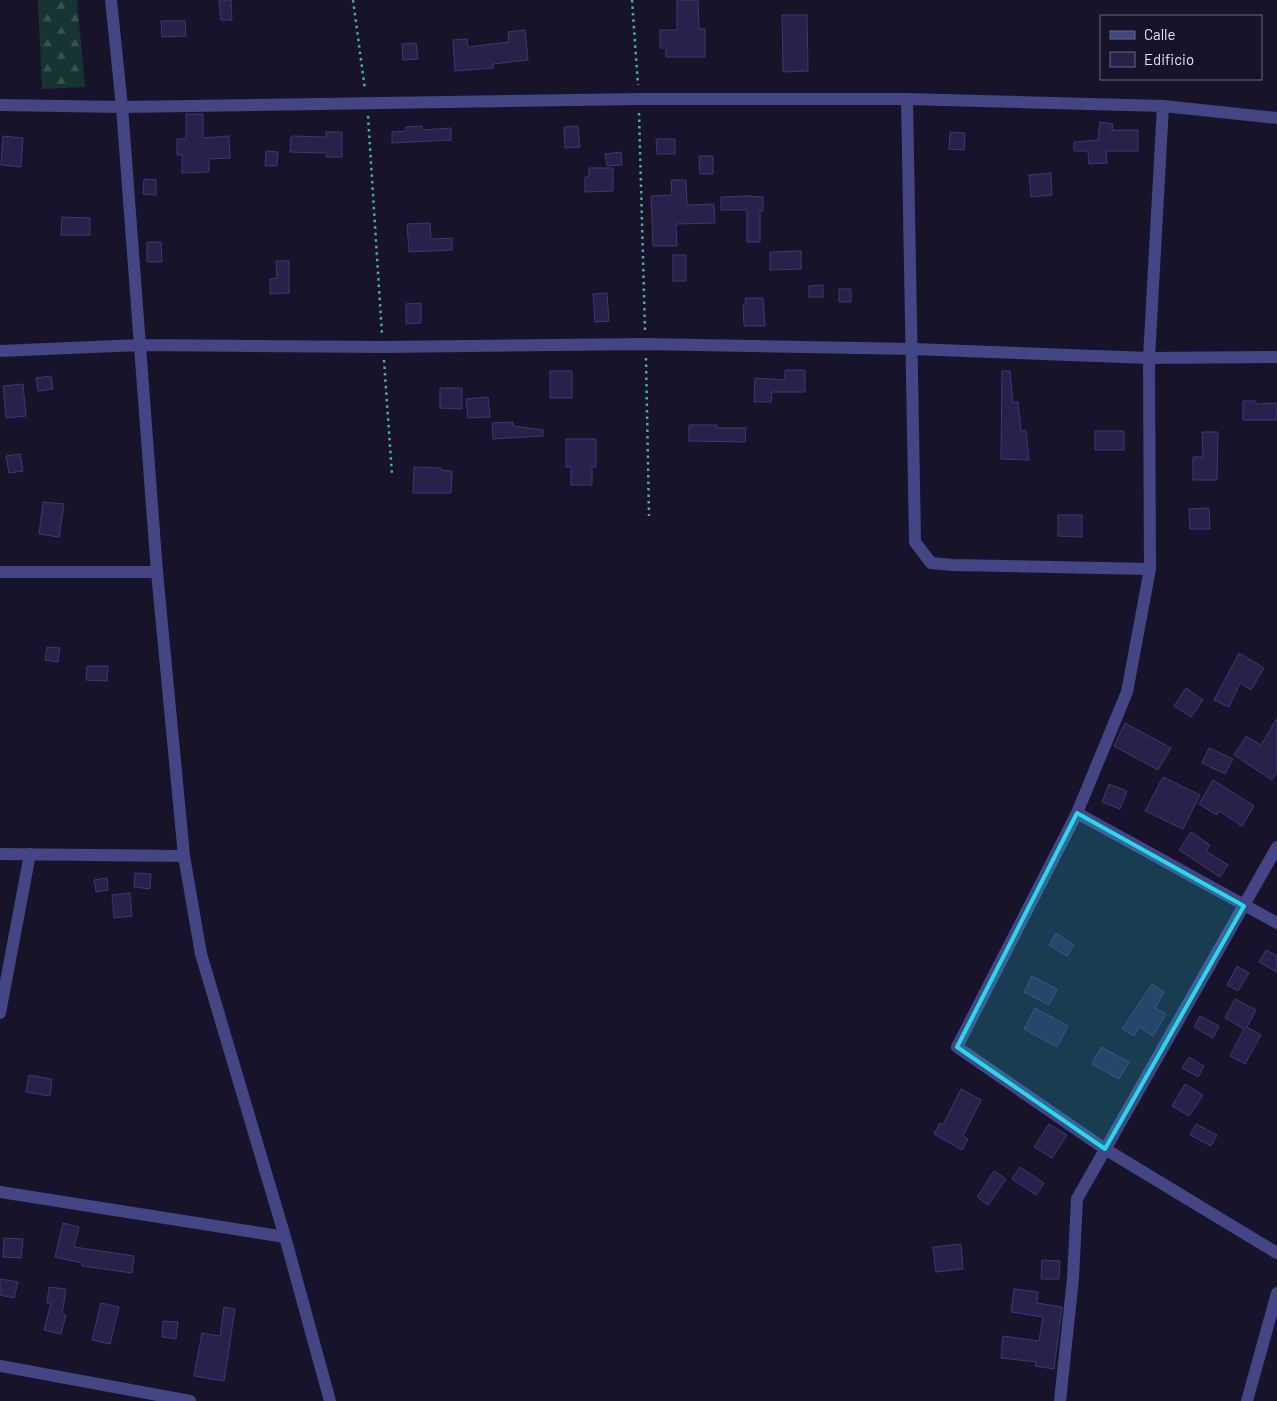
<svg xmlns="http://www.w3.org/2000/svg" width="1277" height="1401" font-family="Barlow,sans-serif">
  <defs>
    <pattern id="forest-firs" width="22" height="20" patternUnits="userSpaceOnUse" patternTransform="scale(1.25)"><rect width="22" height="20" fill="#183432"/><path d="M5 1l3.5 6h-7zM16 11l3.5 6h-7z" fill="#395151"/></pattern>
  </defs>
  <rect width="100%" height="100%" fill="#17142a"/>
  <path fill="url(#forest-firs)" d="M38 0H77L85 87 42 89Z"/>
  <path fill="#28224a" stroke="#403673" d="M219 0H231L232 20H221Z
    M677 0H698L699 29H705V57H666V48H660V30H677Z
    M782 15H807L808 71 783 72Z
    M161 21H185L186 36 162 37Z
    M525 30 528 60 493 64V68L455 71 453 40 467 39 468 47 509 42 508 32Z
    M416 43 418 59 403 60 402 44Z
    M186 114H203V138L229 136 230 158 209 159V172L182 173V155H177V139H186Z
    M1100 122 1113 124 1112 130H1138V151H1106L1107 163 1089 164 1088 151H1074V142L1098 140Z
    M422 126V130L451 128V140L392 143V132L406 131V127Z
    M578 126 580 147 565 148 564 127Z
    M326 132H342V157H326V153L290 152 291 136 326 137Z
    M950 132 965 133 964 150 949 149Z
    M3 136 23 138 21 167 1 165Z
    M656 139H675V154H657Z
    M266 151 278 152 277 166H265Z
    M621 152 622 165 607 166 605 154Z
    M699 156H713V174H700Z
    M589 168H613V191L585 192V177H589Z
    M1051 173 1052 195 1031 197 1029 175Z
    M144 179 156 180V195L143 194Z
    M671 180H686L687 205 714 204 715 223 676 224 677 246H653L651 196 672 195Z
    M747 196 763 197V211H760V242H747V210H721V197Z
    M62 217 90 218V235H61Z
    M430 223 431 239 452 238V250L409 252 407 224Z
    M147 242H161L162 262H147Z
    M801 251V269L770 270V252Z
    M673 255H686V281H673Z
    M276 261H289V293L270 294V279L277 278Z
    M823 285V297H809V286Z
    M839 289H851V302H839Z
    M607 293 609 321 595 322 593 294Z
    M745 298H763L765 326H744L743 304H746Z
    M421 303V323L406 324V304Z
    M785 370H805V392H772L771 402H754L755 378 785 380Z
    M550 371H572V398H550Z
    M1002 371H1010L1013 402H1018L1021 431 1026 430 1029 460 1001 459Z
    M51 376 53 389 38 391 36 378Z
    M23 384 26 416 6 418 3 386Z
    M440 388H462V409L440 408Z
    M488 397 490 417 468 418 466 399Z
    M1243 401H1256V404L1277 403V420H1243Z
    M513 422V426L543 430V436L493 439 492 423Z
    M689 425H717V428H746L745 442 689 441Z
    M1095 431H1124V450H1095Z
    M1202 432H1218L1217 480H1193V457H1203Z
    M566 439H596V467H592V485H571V467H566Z
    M20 454 23 471 9 473 6 456Z
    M414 467 441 468V470L452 471 451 493H413Z
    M43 502 64 504 59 537 39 534Z
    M1209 508 1210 529H1190L1189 509Z
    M1058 515H1082V537L1058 536Z
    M47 647 60 648 58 662 45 660Z
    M1239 653 1264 668 1251 690 1240 683 1229 707 1214 700Z
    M87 666H108L107 681 86 680Z
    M1186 688 1203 700 1191 717 1174 706Z
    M1277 718V772L1272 780 1234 755 1246 736 1261 745Z
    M1125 723 1171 748 1158 770 1114 746Z
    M1209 748 1233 759 1225 774 1202 763Z
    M1163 777 1200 795 1183 829 1145 811Z
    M1213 780 1254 806 1242 826 1219 811 1217 815 1199 804Z
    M1109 784 1127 791 1120 809 1102 802Z
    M1191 832 1210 845 1206 851 1228 865 1220 877 1179 850Z
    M135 873 151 874 150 889 134 887Z
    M107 878 108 890 96 892 94 880Z
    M130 893 132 916 114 918 112 895Z
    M1056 933 1074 945 1067 956 1049 945Z
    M1266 950 1277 956V972L1259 962Z
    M1237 966 1249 973 1238 991 1227 985Z
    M1032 976 1057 989 1049 1005 1024 992Z
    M1152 984 1164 992 1155 1008 1166 1014 1153 1036 1139 1027 1134 1036 1122 1029Z
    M1235 999 1256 1010 1247 1027 1261 1035 1245 1064 1230 1056 1244 1029 1225 1018Z
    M1035 1008 1068 1026 1057 1047 1024 1029Z
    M1200 1016 1219 1026 1213 1038 1194 1027Z
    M1101 1047 1129 1062 1119 1079 1092 1064Z
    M1189 1057 1204 1066 1198 1077 1182 1068Z
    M29 1075 52 1079 50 1096 26 1092Z
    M1185 1084 1203 1095 1189 1116 1172 1106Z
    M961 1089 981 1100 963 1136 968 1139 962 1150 934 1134 940 1123 943 1125Z
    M1049 1124 1067 1135 1052 1158 1034 1147Z
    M1196 1124 1217 1135 1211 1146 1190 1135Z
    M1020 1167 1044 1183 1036 1195 1012 1179Z
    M994 1171 1006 1179 988 1205 977 1197Z
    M63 1223 79 1227 74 1247 134 1256 132 1273 82 1266V1263L55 1257Z
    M4 1238 23 1239 21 1258 3 1257Z
    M961 1244 963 1269 936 1272 933 1247Z
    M1042 1260 1060 1261 1059 1279H1041Z
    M0 1279 18 1282 14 1298 0 1295Z
    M49 1287 66 1289 62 1314 66 1315 61 1334 44 1330 51 1303H47Z
    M1014 1289 1038 1292 1037 1303 1062 1307 1054 1369 1035 1366 1036 1362 1001 1358 1003 1336 1039 1341 1043 1317 1011 1312Z
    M101 1303 119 1307 110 1344 92 1340Z
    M224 1307 235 1309 224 1381 194 1376 202 1333 220 1336Z
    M163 1321 178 1322 176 1339 162 1337Z"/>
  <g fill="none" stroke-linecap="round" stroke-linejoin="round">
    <path stroke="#3eb3a6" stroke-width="2.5" stroke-dasharray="2.5 4" stroke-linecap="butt" d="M353 0 365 90
      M632 0 638 85
      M639 113 645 330
      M368 116 382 335
      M646 358 649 516
      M384 360 392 475"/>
    <path stroke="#444585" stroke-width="12" d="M111 0 122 107 157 572 184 856 201 954 285 1237 330 1401
      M907 99 915 542 931 563 953 565 1150 569
      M0 105 122 107 639 99H907L1163 106 1277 118
      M1163 106 1149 358 1150 569 1127 692 1077 813 957 1047 1105 1149 1277 1253
      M0 351 140 345 383 347 645 344 912 349 1149 358 1277 357
      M0 572H157
      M1077 813 1277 923
      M0 854 184 856
      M0 1013 30 854
      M0 1192 285 1237
      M0 1366 190 1401
      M1060 1401 1073 1278 1077 1199 1277 847
      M1247 1401 1277 1293"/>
  </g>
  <path fill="#20dee9" fill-opacity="0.2" stroke="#20dee9" stroke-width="4" stroke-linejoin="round" d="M1077 813 1244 906 1105 1149 957 1047Z"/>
  <rect x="1100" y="15" width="162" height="65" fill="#17142a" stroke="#68667e"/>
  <rect x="1110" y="31" width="25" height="8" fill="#444585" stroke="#68667e"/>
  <text x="1144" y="40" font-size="15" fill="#e2e1fc">Calle</text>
  <rect x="1110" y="52" width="25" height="15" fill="#28224a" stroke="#68667e"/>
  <text x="1144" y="65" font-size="15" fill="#e2e1fc">Edificio</text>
</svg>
